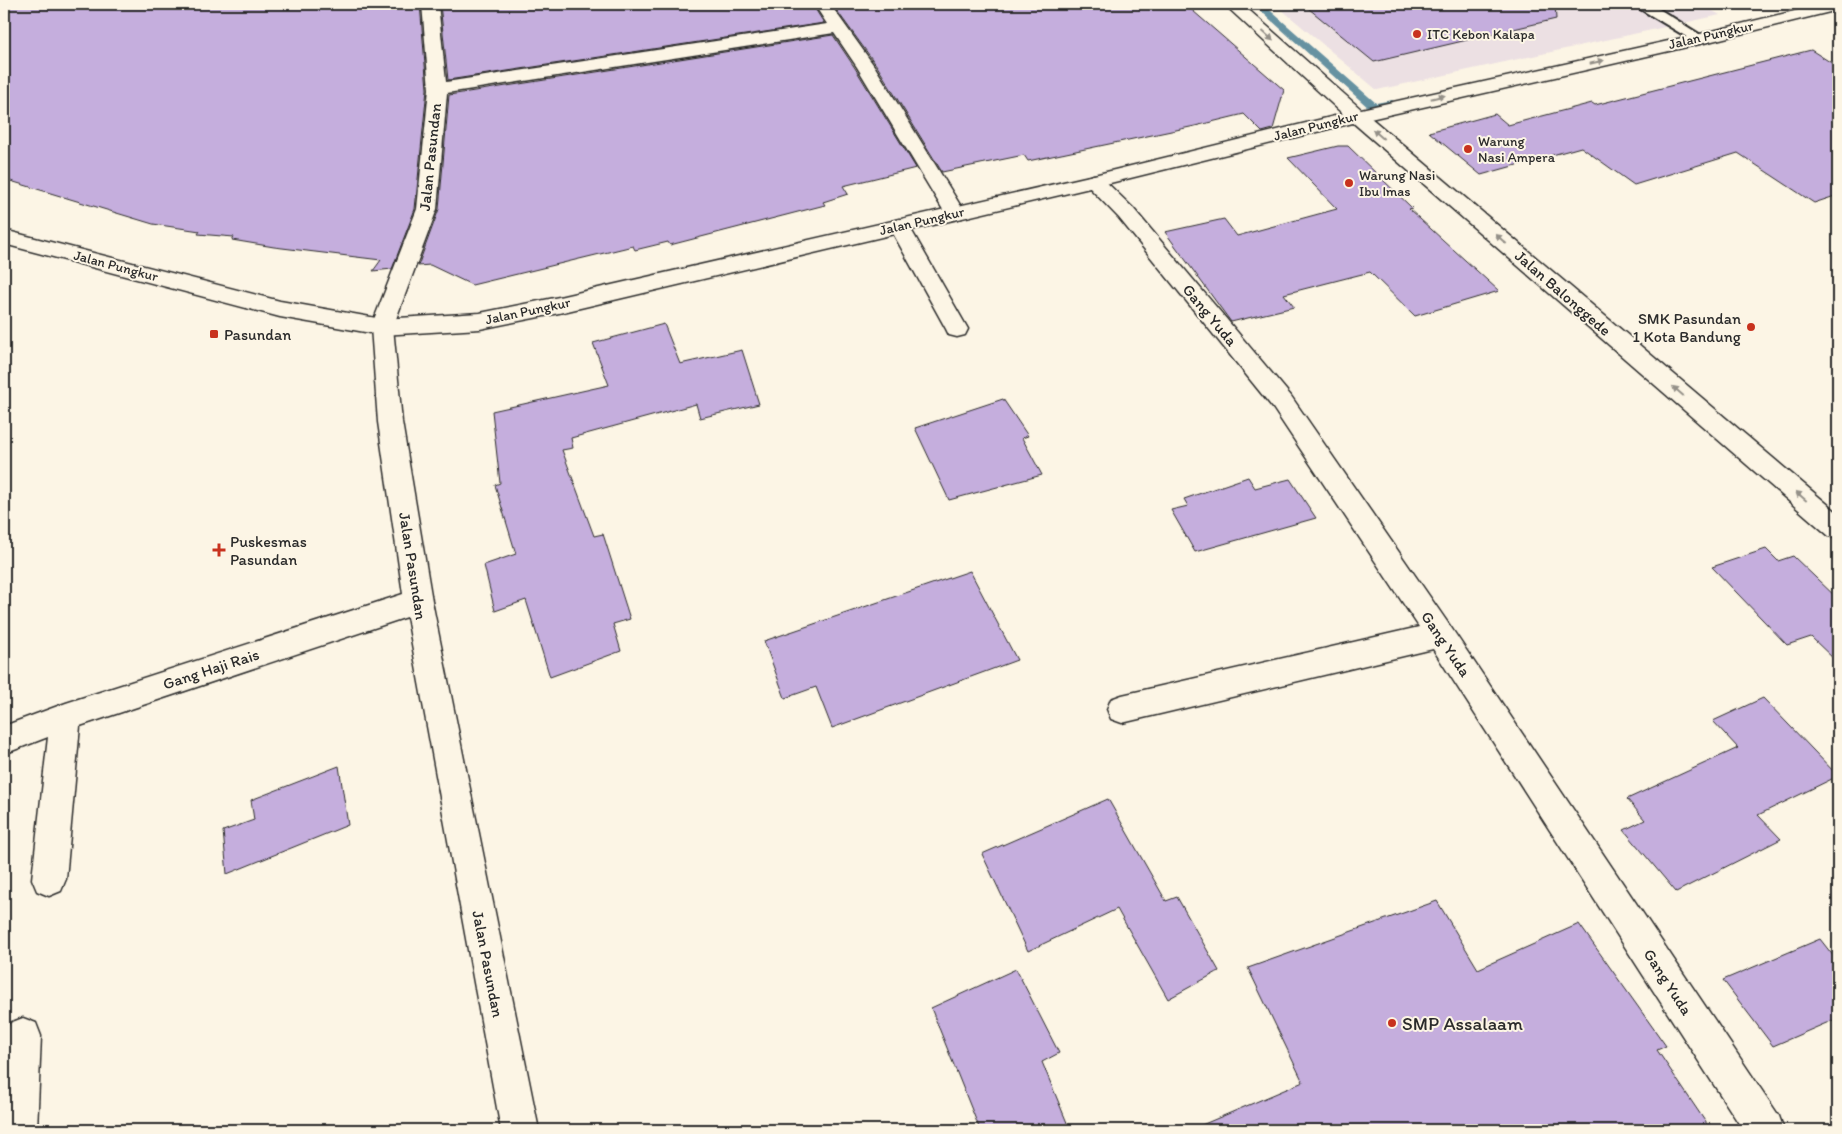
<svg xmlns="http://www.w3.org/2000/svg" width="1842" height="1134" font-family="Itim,sans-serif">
  <rect width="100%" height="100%" fill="#fcf5e5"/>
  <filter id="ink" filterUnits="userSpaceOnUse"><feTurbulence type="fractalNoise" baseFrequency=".02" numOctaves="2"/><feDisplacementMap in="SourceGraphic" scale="10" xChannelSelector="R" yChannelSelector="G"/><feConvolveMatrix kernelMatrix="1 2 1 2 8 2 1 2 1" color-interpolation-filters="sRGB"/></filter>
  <g filter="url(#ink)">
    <path fill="#ece0e3" d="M1275 4H1700L1720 15 1377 90Z"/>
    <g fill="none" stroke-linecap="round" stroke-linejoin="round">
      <path fill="#6692a1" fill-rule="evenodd" d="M1253 4H1263L1376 103 1392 100 1397 103 1396 105 1370 109Z"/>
    </g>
    <path fill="#c5aedd" stroke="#2b2b2b" d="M4 4H420L427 89 415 209 392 269 373 271 381 260 274 247 232 240 234 237 198 234 200 231 153 224 4 179Z
      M440 4H812L824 23 448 80Z
      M832 4H1185L1284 90 1273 129 1262 132 1244 114 1195 126 1028 161 1024 155 942 172 877 66Z
      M1303 4H1555L1556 19 1374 62Z
      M833 35 855 68 916 168 843 186 848 194 823 202 825 205 670 245 668 242 635 250 633 246 472 285 430 265 418 266 439 209 449 95Z
      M1811 50 1838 67V195L1814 203 1738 153 1634 185 1581 147 1481 175 1429 132 1495 114 1508 125 1592 103 1595 105Z
      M1338 146H1348L1412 208 1409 209 1499 291 1415 316 1370 272 1284 294 1294 307 1231 322 1165 232 1224 219 1237 236 1337 209 1288 158Z
      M664 324 680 364 742 350 759 404 700 418 696 404 571 438 573 448 562 450 594 536 603 534 630 619 613 624 621 651 550 677 526 600 495 611 484 565 516 554 495 485 500 483 492 411 609 385 593 343Z
      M1003 399 1028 436 1022 438 1042 475 949 500 915 428Z
      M1248 477 1255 488 1290 479 1316 518 1195 552 1171 510 1188 506 1184 499Z
      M1766 549 1778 561 1793 556 1838 599V663L1811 637 1787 645 1712 567Z
      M970 571 1017 660 832 728 816 687 785 698 764 641Z
      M1763 698 1838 776 1758 815 1781 839 1676 892 1624 830 1645 820 1627 799 1738 748 1713 721Z
      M339 766 348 825 227 874 223 831 254 820 251 800Z
      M1108 799 1166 901 1177 897 1219 971 1168 999 1117 909 1028 951 982 854Z
      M1437 901 1478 969 1579 924 1666 1046 1657 1050 1711 1130H1190L1303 1082 1248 968Z
      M1820 939 1838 962V1018L1773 1046 1723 980Z
      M1016 969 1059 1053 1042 1062 1070 1130H980L931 1008Z"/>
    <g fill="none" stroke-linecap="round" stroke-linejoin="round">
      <defs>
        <path id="service" d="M1636 4H1651L1707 39 1700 43 1695 42 1637 7Z"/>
        <path id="minor" d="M422 4H438L446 82 827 24 814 4H830L875 67 965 213 962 218 955 219 948 218 857 67 834 33 447 93 437 209 393 327 402 422 432 601 539 1130H501L407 617 80 726 66 879 61 891 49 896 37 891 32 879 48 737 4 754V726L66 703 403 594 378 422 371 327 417 209 429 89Z
          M1094 175 1101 177 1133 208 1291 396 1450 626 1779 1116 1784 1130H1743L1433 649 1122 723 1111 719 1107 709 1111 699 1122 695 1419 627 1273 408 1119 218 1087 185 1084 181 1087 177Z
          M899 219 906 221 909 226 968 329 965 335 957 337 949 335 946 329 889 226 892 221Z
          M23 1018 36 1023 41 1036 37 1130H4L5 1036 10 1023Z"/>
        <path id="tertiary" d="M1357 110 1364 112 1838 513V539L1829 536 1350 120 1348 116 1350 112Z"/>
        <path id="secondary" d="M1224 4H1242L1361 109 1700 34 1823 4H1838V10L1700 44 1357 122 1094 187 559 313 480 329 382 335 280 317 4 244V230L280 301 382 319 480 313 559 297 1094 175 1343 114Z"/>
      </defs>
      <use href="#service" stroke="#2b2b2b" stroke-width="4"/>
      <use href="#minor" stroke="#2b2b2b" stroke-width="3"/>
      <use href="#tertiary" stroke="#2b2b2b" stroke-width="3"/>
      <use href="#secondary" stroke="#2b2b2b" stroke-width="3"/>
      <use href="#service" fill="#fcf5e5" fill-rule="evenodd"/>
      <use href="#minor" fill="#fcf5e5" fill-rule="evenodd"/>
      <use href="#tertiary" fill="#fcf5e5" fill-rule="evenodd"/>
      <use href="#secondary" fill="#fcf5e5" fill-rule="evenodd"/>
    </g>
    <defs><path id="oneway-solid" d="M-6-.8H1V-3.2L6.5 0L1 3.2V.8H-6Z" transform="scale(1.25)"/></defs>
    <g fill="#949088">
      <use href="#oneway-solid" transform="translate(1268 36) rotate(42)"/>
      <use href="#oneway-solid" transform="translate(1597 62) rotate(-13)"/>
      <use href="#oneway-solid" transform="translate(1438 97) rotate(-13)"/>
      <use href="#oneway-solid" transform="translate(1378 134) rotate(-139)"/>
      <use href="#oneway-solid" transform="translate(1501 239) rotate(-139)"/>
      <use href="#oneway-solid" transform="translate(1678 391) rotate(-139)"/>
      <use href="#oneway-solid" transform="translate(1801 496) rotate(-139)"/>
    </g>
  </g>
  <g fill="#c8321e" stroke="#fcf5e5" stroke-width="2">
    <circle cx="1417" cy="34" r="5"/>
    <circle cx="1468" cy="149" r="5"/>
    <circle cx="1349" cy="183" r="5"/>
    <circle cx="1751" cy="327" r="5"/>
    <rect x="209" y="329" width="10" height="10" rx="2.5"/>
    <path d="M216.5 542.5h5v5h5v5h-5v5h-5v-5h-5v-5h5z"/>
    <circle cx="1392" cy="1023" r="5"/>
  </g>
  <g text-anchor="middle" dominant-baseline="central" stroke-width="4" stroke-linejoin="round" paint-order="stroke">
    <g font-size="14" fill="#2b2b2b" stroke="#fcf5e5" text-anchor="start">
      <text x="1427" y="34">ITC Kebon Kalapa</text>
      <text x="1478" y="141">Warung<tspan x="1478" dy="16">Nasi Ampera</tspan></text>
      <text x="1359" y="175">Warung Nasi<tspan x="1359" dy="16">Ibu Imas</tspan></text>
    </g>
    <g font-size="14" fill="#2b2b2b" stroke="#fcf5e5">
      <text transform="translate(1711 35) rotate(-13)">Jalan Pungkur</text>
      <text transform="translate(1316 126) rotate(-14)">Jalan Pungkur</text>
      <text transform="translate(922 221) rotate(-13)">Jalan Pungkur</text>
      <text transform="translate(116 266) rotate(15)">Jalan Pungkur</text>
      <text transform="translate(528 311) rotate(-12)">Jalan Pungkur</text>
    </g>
    <g font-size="16" fill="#2b2b2b" stroke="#fcf5e5">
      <text transform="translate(430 157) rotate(-84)">Jalan Pasundan</text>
      <text transform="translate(1563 293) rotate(41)">Jalan Balonggede</text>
      <text transform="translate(1210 315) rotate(50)">Gang Yuda</text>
      <text transform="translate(413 566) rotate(81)">Jalan Pasundan</text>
      <text transform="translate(1446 644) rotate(56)">Gang Yuda</text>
      <text transform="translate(211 669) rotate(-18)">Gang Haji Rais</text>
      <text transform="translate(488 964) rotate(79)">Jalan Pasundan</text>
      <text transform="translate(1668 982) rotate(57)">Gang Yuda</text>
    </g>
    <g font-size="16" fill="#2b2b2b" stroke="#fcf5e5" text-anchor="start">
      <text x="1741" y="318" text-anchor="end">SMK Pasundan<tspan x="1741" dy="18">1 Kota Bandung</tspan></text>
      <text x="224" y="334">Pasundan</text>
      <text x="230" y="541">Puskesmas<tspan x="230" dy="18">Pasundan</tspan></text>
    </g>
    <g font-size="19" fill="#2b2b2b" stroke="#fcf5e5" text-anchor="start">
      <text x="1402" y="1023">SMP Assalaam</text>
    </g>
  </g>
  <rect width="1842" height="1134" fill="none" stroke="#fcf5e5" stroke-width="20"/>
  <rect x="10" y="10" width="1822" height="1114" fill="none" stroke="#2b2b2b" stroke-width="2" filter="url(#ink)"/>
</svg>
